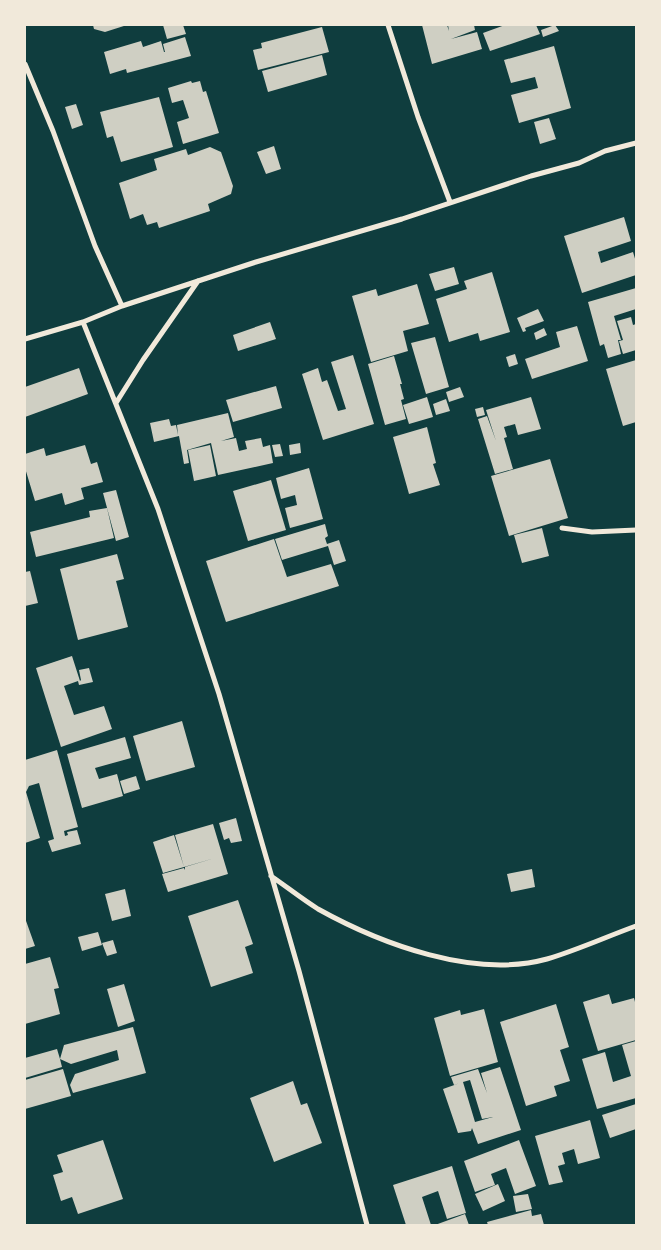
<svg xmlns="http://www.w3.org/2000/svg" width="661" height="1250" font-family="'Exo 2',sans-serif">
  <rect width="100%" height="100%" fill="#0f3d3e"/>
  <path fill="#cfcfc3" fill-rule="evenodd" d="M93 25H127L105 32 94 29Z
    M163 25H183L186 34 167 39Z
    M422 25H447L449 31 448 25H474L475 30 451 39 477 32 482 49 432 64Z
    M505 25H536L540 34 490 51 483 33Z
    M555 25 559 31 543 37 541 30Z
    M322 27 329 52 258 70 253 50 262 48 261 43Z
    M185 37 191 56 127 73 126 69 110 74 104 52 141 41 143 47 161 41 164 52H165L163 44Z
    M554 46 571 108 519 123 511 95 538 88 535 77 511 83 504 60Z
    M322 55 327 75 268 92 262 71Z
    M191 81 192 83 200 81 203 92 206 91 219 133 183 144 177 122 189 118 183 100 172 103 168 88Z
    M159 97 173 147 121 162 113 136 107 138 100 112Z
    M76 104 83 125 72 129 65 107Z
    M549 118 556 139 540 144 534 122Z
    M274 146 281 169 266 174 257 152Z
    M210 147 221 152 233 186 231 194 208 204 210 211 159 228 157 222 147 225 143 214 130 219 119 183 157 170 154 159 186 149 188 155Z
    M624 217 631 241 598 252 601 263 633 252 636 262V275L582 293 564 236Z
    M454 267 459 284 435 291 429 274Z
    M492 272 510 332 480 341 478 333 449 342 436 299 467 289 464 281Z
    M417 284 429 324 403 331 408 351 371 362 352 296 376 289 378 296Z
    M636 288V309L614 316 621 340H618L621 354 608 358 604 344 600 346 588 302Z
    M538 309 544 321 525 328 526 331 523 332 517 318Z
    M631 317 633 325 636 324V350L623 354 619 341 623 340 617 321Z
    M270 322 276 339 238 351 233 335Z
    M577 326 588 361 532 379 525 359 560 347 556 332Z
    M544 328 547 335 536 340 534 333Z
    M435 337 449 387 426 394 411 343Z
    M515 354 518 364 509 367 506 357Z
    M353 355 374 424 323 440 302 374 318 368 322 382 327 380 338 411 346 409 331 362Z
    M394 356 402 384H400L404 399 401 400 406 419 385 425 368 364Z
    M636 360V422L623 426 606 369Z
    M79 368 88 394 25 417V387Z
    M276 386 282 408 233 422 226 400Z
    M460 387 464 397 449 402 446 392Z
    M427 397 433 417 409 424 403 405Z
    M531 397 541 429 518 435 515 424 504 427 507 437 504 438 513 469 495 474 478 419 487 416 496 441 486 410Z
    M446 399 450 411 436 415 433 404Z
    M483 407 485 415 477 417 475 409Z
    M228 413 234 437 221 441 236 438 239 451 247 449 245 441 261 438 263 447 270 445 273 463 218 475 211 443 187 450 189 463 184 464 179 436 154 442 150 423 169 419 171 426 176 425 178 435 177 425Z
    M427 427 436 463 433 464 440 485 409 494 393 437Z
    M300 443 301 453 290 455 289 445Z
    M280 444 283 456 275 457 272 445Z
    M85 445 91 464 97 462 103 482 81 488 84 499 65 505 62 493 35 501 25 468V454L44 448 46 456Z
    M210 445 216 476 194 481 188 450Z
    M550 459 568 518 509 536 491 476Z
    M309 468 323 519 290 528 285 508 297 505 295 495 281 499 276 478Z
    M271 480 286 530 248 541 233 491Z
    M116 490 129 537 116 541 103 493Z
    M107 508 114 538 36 557 30 532 90 517 89 511Z
    M325 524 328 536 325 538 327 544 339 540 346 561 334 565 328 546 282 560 275 539Z
    M542 528 549 556 522 563 514 535Z
    M274 539 287 577 331 564 339 586 226 622 206 561Z
    M117 554 124 579 116 581 128 627 78 640 60 569Z
    M30 571 38 603 25 606V572Z
    M72 656 80 681 81 680 79 670 89 668 93 682 79 685 78 681 64 686 74 715 104 706 112 729 61 747 36 668Z
    M182 721 195 767 146 781 133 736Z
    M125 737 131 758 95 768 99 779 117 774 123 796 82 808 67 754Z
    M57 750 78 827 64 831 65 836 68 835 67 832 77 830 81 844 52 852 48 841 54 839 39 783 29 786 26 792 40 838 25 843V760Z
    M136 776 140 789 124 794 120 781Z
    M236 818 242 841 231 843 229 838 224 840 219 823Z
    M213 824 228 874 168 892 162 874 184 868 185 870V867L215 858 184 867 175 835Z
    M174 835 184 867 163 873 153 842Z
    M532 869 535 887 511 892 507 874Z
    M125 889 131 916 112 921 105 894Z
    M238 900 253 944 245 947 253 973 211 987 188 916Z
    M25 918 35 946 25 949Z
    M98 932 102 945 82 951 78 937Z
    M113 940 117 953 107 956 102 943Z
    M50 957 59 988 54 989 60 1014 25 1024V964Z
    M124 984 135 1021 118 1027 107 989Z
    M609 994 612 1004 634 998 636 1006V1040L598 1051 583 1002Z
    M556 1004 569 1047 560 1050 570 1081 554 1086 557 1096 526 1106 500 1022Z
    M484 1009 498 1062 450 1076 434 1018 460 1010 461 1015Z
    M133 1027 146 1073 73 1093 70 1085 75 1074 119 1060 117 1050 71 1064 60 1059 62 1067 25 1078V1058L57 1049 60 1059 64 1045Z
    M636 1041V1098L597 1109 582 1059 605 1052 613 1082 631 1076 622 1045Z
    M500 1067 521 1130 478 1144 472 1128 471 1131 458 1133 443 1089 460 1083 454 1085 451 1077 478 1069 487 1093 481 1073ZM470 1080 482 1119 493 1117 475 1122 463 1082Z
    M63 1069 71 1096 25 1109V1080Z
    M293 1081 301 1105 307 1103 322 1143 274 1162 250 1098Z
    M636 1104V1129L610 1138 602 1115Z
    M590 1120 600 1158 578 1164 574 1149 562 1153 565 1164 558 1166 563 1182 549 1185 535 1136Z
    M103 1140 123 1199 78 1214 72 1197 61 1201 53 1175 63 1172 57 1155Z
    M519 1140 536 1186 515 1194 506 1168 491 1174 495 1185 475 1192 464 1161Z
    M452 1166 466 1213 447 1219 438 1191 422 1197 431 1225H406L393 1185Z
    M498 1184 505 1201 483 1211 475 1194Z
    M528 1194 532 1209 516 1212 513 1196Z
    M531 1210 532 1216 541 1214 544 1225H488L487 1222Z
    M465 1214 469 1225H435Z"/>
  <g fill="none" stroke-linecap="round" stroke-linejoin="round">
    <path stroke="#f1e9da" stroke-width="5" d="M388 25 418 117 450 202
      M25 64 53 131 95 246 122 306
      M83 322 158 509 219 694 299 971 367 1225
      M25 339 83 322 122 306 256 262 402 219 531 176 579 163 605 151 636 143
      M116 403 143 360 198 281
      M562 528 592 532 636 530
      M271 876C287 887 302 899 318 909 381 944 474 979 547 959 575 951 608 936 636 926"/>
  </g>
  <rect width="661" height="1250" fill="none" stroke="#f1e9da" stroke-width="52"/>
</svg>
